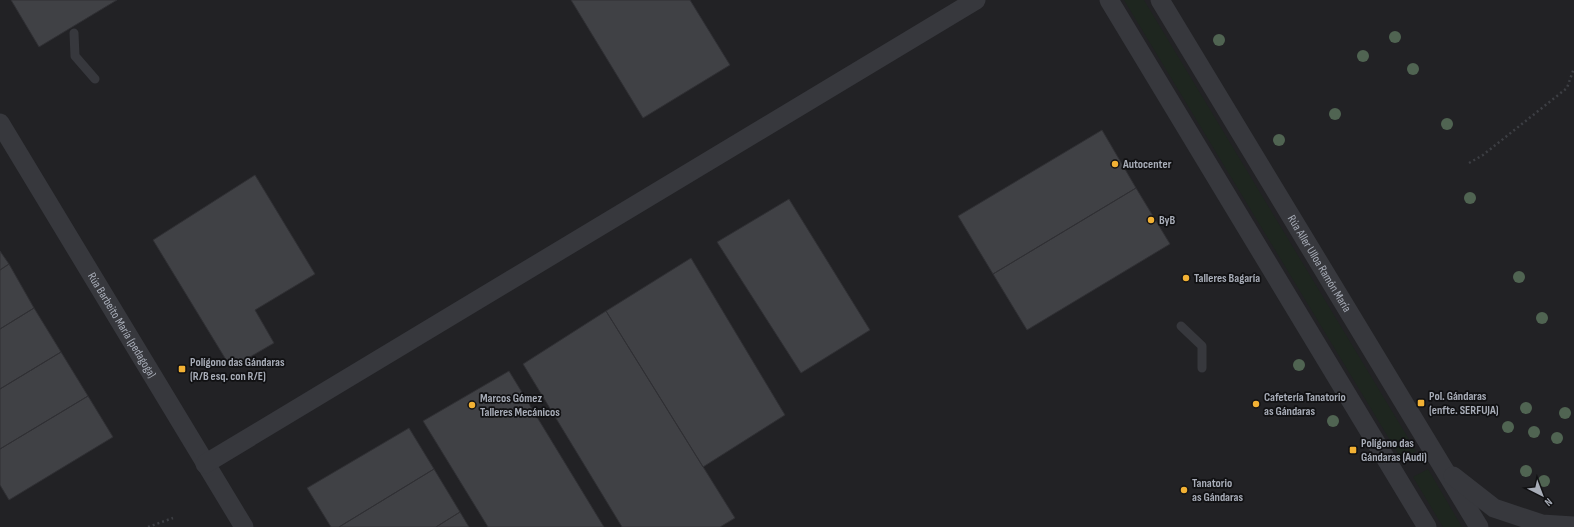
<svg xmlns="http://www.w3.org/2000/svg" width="1574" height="527" font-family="'Sofia Sans Condensed',sans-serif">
  <rect width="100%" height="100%" fill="#161618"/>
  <path fill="#222225" d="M0 0H1574V527H0Z"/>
  <path fill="#1e261f" d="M1124 0H1144L1416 451 1402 460Z
    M1428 469 1462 527H1443L1413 477Z"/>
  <path fill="#404145" stroke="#303034" d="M11 0H117L39 47Z
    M571 0H690L730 65 643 118Z
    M1102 130 1136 188 993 274 958 216Z
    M255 175 315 274 255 310 274 343 231 368 153 240Z
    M1136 188 1170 244 1027 330 993 274Z
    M789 199 870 330 801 373 717 242Z
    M0 251 9 264 0 270Z
    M691 258 785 415 703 467 606 311Z
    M9 264 34 308 0 329V270Z
    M34 308 61 352 0 389V329Z
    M606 311 735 518 720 527H622L523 364Z
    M61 352 88 396 0 449V389Z
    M509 371 604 527H488L423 421Z
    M88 396 113 437 9 500 0 485V449Z
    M409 428 434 469 339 527H331L307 488Z
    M434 469 460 512 436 527H339Z
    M460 512 469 527H436Z"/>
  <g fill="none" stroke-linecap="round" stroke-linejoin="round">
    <path stroke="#3d3f44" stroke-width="2.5" stroke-dasharray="2 3" stroke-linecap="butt" d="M1469 163 1483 155 1567 88 1574 68
      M148 527 173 518"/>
    <path stroke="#37383d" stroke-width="9" d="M74 33 75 56 95 79
      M1181 326 1202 346V368"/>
    <g stroke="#37383d" stroke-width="19">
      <path d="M1109 0 1427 527"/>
      <path id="s1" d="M1160 0 1479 527"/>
      <path id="s2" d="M0 123 244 527"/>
      <path d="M205 464 976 0"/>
      <path d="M1453 476 1494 508 1542 524 1574 526"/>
    </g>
  </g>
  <g fill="#506452">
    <circle cx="1395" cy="37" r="6"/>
    <circle cx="1219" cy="40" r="6"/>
    <circle cx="1363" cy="56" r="6"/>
    <circle cx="1413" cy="69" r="6"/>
    <circle cx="1335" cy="114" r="6"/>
    <circle cx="1447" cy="124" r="6"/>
    <circle cx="1279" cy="140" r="6"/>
    <circle cx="1470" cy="198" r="6"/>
    <circle cx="1519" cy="277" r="6"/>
    <circle cx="1542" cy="318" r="6"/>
    <circle cx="1299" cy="365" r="6"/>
    <circle cx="1526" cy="408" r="6"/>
    <circle cx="1565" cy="413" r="6"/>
    <circle cx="1333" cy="421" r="6"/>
    <circle cx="1508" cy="427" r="6"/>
    <circle cx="1534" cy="432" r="6"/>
    <circle cx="1557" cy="438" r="6"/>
    <circle cx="1526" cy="471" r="6"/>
    <circle cx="1544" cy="481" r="6"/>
  </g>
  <g fill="#f2b134" stroke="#111113" stroke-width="1.5">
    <circle cx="1115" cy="164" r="4"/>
    <circle cx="1151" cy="220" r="4"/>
    <circle cx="1186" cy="278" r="4"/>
    <rect x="178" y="365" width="8" height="8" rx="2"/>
    <rect x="1417" y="399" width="8" height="8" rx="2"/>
    <circle cx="1256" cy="404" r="4"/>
    <circle cx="472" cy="405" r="4"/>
    <rect x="1349" y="446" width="8" height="8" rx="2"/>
    <circle cx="1184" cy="490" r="4"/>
  </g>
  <g text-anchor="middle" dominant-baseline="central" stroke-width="3.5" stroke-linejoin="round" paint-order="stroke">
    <g font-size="12" font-weight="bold" fill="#a8adb8" stroke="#111113" text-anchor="start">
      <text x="1123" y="164">Autocenter</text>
      <text x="1159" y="220">ByB</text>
      <text x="1194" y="278">Talleres Bagaría</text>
      <text x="190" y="362">Polígono das Gándaras<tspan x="190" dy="14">(R/B esq. con R/E)</tspan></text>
      <text x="1429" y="396">Pol. Gándaras<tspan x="1429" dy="14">(enfte. SERFUJA)</tspan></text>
      <text x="1264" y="397">Cafetería Tanatorio<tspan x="1264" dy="14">as Gándaras</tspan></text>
      <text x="480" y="398">Marcos Gómez<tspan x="480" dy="14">Talleres Mecánicos</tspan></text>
      <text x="1361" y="443">Polígono das<tspan x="1361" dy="14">Gándaras (Audi)</tspan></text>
      <text x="1192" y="483">Tanatorio<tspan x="1192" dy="14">as Gándaras</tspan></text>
    </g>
    <g font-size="12" fill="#a8adb8" stroke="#111113">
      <text stroke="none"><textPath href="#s1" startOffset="308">Rúa Aller Ulloa Ramón María</textPath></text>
      <text stroke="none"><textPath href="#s2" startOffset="236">Rúa Barbeito María (pedagoga)</textPath></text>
    </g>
  </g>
  <g transform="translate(1542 495) rotate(138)" stroke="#111113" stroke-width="3" paint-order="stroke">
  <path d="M0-3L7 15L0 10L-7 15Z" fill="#a8adb8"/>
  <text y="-6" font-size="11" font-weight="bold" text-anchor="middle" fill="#a8adb8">N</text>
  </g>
</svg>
